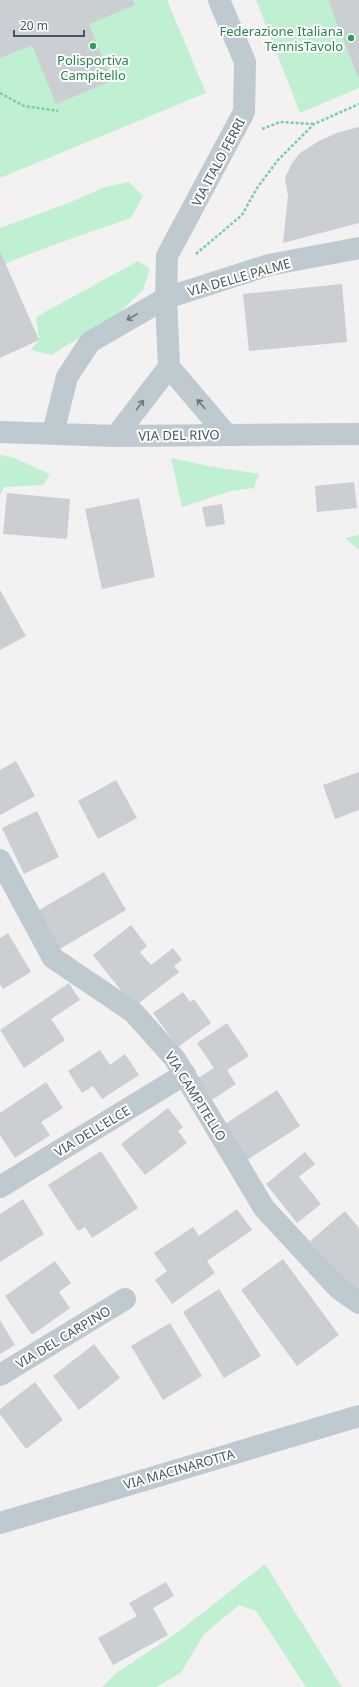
<svg xmlns="http://www.w3.org/2000/svg" width="359" height="1687" font-family="'Noto Sans',sans-serif">
  <rect width="100%" height="100%" fill="#f3f1f1"/>
  <path fill="#c0f0d2" d="M0 0H167L206 93 0 178Z
    M256 0H359V88L300 113Z
    M129 182 143 196 131 218C89 233 46 246 5 264L0 251V228L71 202 105 187Z
    M138 261 150 269 143 290 118 314 51 355 31 350 39 340 36 317Z
    M0 455 12 457 50 474 43 485 4 487 0 496Z
    M171 458 209 466 259 474 254 488 231 491 182 507Z
    M359 535V550L345 538Z
    M265 1564 342 1687H306L256 1611 239 1605 204 1634 181 1673 156 1687H102L116 1673 174 1635Z"/>
  <path fill="#cbced3" d="M0 0H133L135 5 89 24 112 81 56 104 32 45 0 58Z
    M328 0H359V76L358 77Z
    M359 127V223L283 243 288 196 285 178 292 163 300 153 319 141 339 132Z
    M0 251 39 340 0 358Z
    M342 284 347 342 249 351 243 294Z
    M354 482 357 508 317 512 315 486Z
    M7 493 70 499 67 539 3 534Z
    M139 498 155 577 102 589 85 509Z
    M222 504 225 524 206 527 202 507Z
    M0 590 26 636 0 650Z
    M16 761 35 796 0 815V770Z
    M359 772V810L335 819 323 785Z
    M116 780 137 818 98 839 78 801Z
    M37 811 59 857 24 874 2 828Z
    M104 872 126 910 58 950 36 912Z
    M131 925 147 946 140 952 151 965 173 948 182 960 174 966 179 972 134 1007 93 955Z
    M8 933 31 972 3 989 0 984V938Z
    M69 983 80 1000 51 1019 65 1040 24 1068 0 1030Z
    M183 992 190 1002 194 999 211 1023 178 1047 153 1013Z
    M227 1023 249 1056 227 1070 236 1084 212 1100 198 1078 214 1068 197 1043Z
    M100 1050 110 1065 125 1054 139 1075 102 1099 93 1086 82 1093 68 1071Z
    M46 1082 63 1108 41 1122 50 1135 15 1158 0 1135V1113Z
    M277 1090 300 1126 247 1160 225 1124Z
    M168 1108 183 1127 178 1131 187 1143 145 1175 121 1144Z
    M101 1151 138 1208 92 1238 85 1227 78 1231 48 1185Z
    M305 1152 315 1164 299 1177 321 1204 297 1223 266 1184Z
    M23 1199 44 1234 0 1262V1214Z
    M237 1209 252 1230 207 1261 215 1273 172 1304 155 1280 167 1271 154 1253 193 1227 199 1236Z
    M345 1211 359 1228V1297L310 1241Z
    M283 1259 339 1335 297 1366 241 1290Z
    M55 1261 71 1283 59 1292 70 1308 32 1335 5 1296Z
    M219 1289 261 1356 224 1378 183 1312Z
    M0 1320 15 1345 0 1354Z
    M170 1323 202 1376 163 1400 131 1346Z
    M94 1344 120 1378 79 1410 53 1376Z
    M35 1382 63 1420 26 1449 0 1414V1409Z
    M166 1582 174 1596 153 1608 168 1635 113 1665 98 1638 137 1616 129 1603Z"/>
  <g fill="none" stroke-linecap="round" stroke-linejoin="round">
    <path stroke="#78cfa2" stroke-width="2.5" stroke-dasharray="3 2" stroke-linecap="butt" d="M0 93 24 106 58 111
      M262 129 280 122 314 124
      M196 254 242 215 257 188 278 160 314 124 359 104"/>
    <path stroke="#bfc9d0" stroke-width="22" d="M219 0 245 62 244 112 167 256 166 298 169 367 226 434
      M0 432 116 436 359 434
      M53 433 67 377 90 342 166 298 269 265 359 248
      M116 436 169 367
      M0 860 53 958 133 1012 175 1059 264 1208 339 1289 359 1303
      M0 1187 185 1074
      M0 1375 125 1299
      M0 1523 359 1416"/>
  </g>
  <defs><path id="oneway-shaft" d="M-6 0H5M1.5-3L5.5 0L1.5 3" fill="none" stroke-width="1.6" stroke-linecap="round" stroke-linejoin="round"/></defs>
  <g stroke="#6c7881">
    <use href="#oneway-shaft" transform="translate(132 317) rotate(150)"/>
    <use href="#oneway-shaft" transform="translate(201 404) rotate(-131)"/>
    <use href="#oneway-shaft" transform="translate(140 405) rotate(-53)"/>
  </g>
  <g fill="#2e9e5b" stroke="#fff" stroke-width="1.5">
    <circle cx="351" cy="38" r="4"/>
    <circle cx="93" cy="46" r="4"/>
  </g>
  <g text-anchor="middle" dominant-baseline="central" stroke-width="4" stroke-linejoin="round" paint-order="stroke">
    <g font-size="13" fill="#27864d" stroke="#fff" text-anchor="end">
      <text x="343" y="31">Federazione Italiana<tspan x="343" dy="15">TennisTavolo</tspan></text>
      <text x="93" y="60" text-anchor="middle">Polisportiva<tspan x="93" dy="15">Campitello</tspan></text>
    </g>
    <g font-size="13" fill="#49555f" stroke="#fff">
      <text transform="translate(218 162) rotate(-62)">VIA ITALO FERRI</text>
      <text transform="translate(239 277) rotate(-16)">VIA DELLE PALME</text>
      <text transform="translate(179 435) rotate(-1)">VIA DEL RIVO</text>
      <text transform="translate(196 1096) rotate(58)">VIA CAMPITELLO</text>
      <text transform="translate(92 1131) rotate(-31)">VIA DELL'ELCE</text>
      <text transform="translate(63 1337) rotate(-31)">VIA DEL CARPINO</text>
      <text transform="translate(179 1469) rotate(-16)">VIA MACINAROTTA</text>
    </g>
  </g>
  <path d="M14 30v6h70v-6" fill="none" stroke="#49555f" stroke-width="2"/>
  <text x="20" y="30" font-size="12" fill="#49555f" stroke="#ffffff" stroke-width="3" paint-order="stroke">20 m</text>
</svg>
